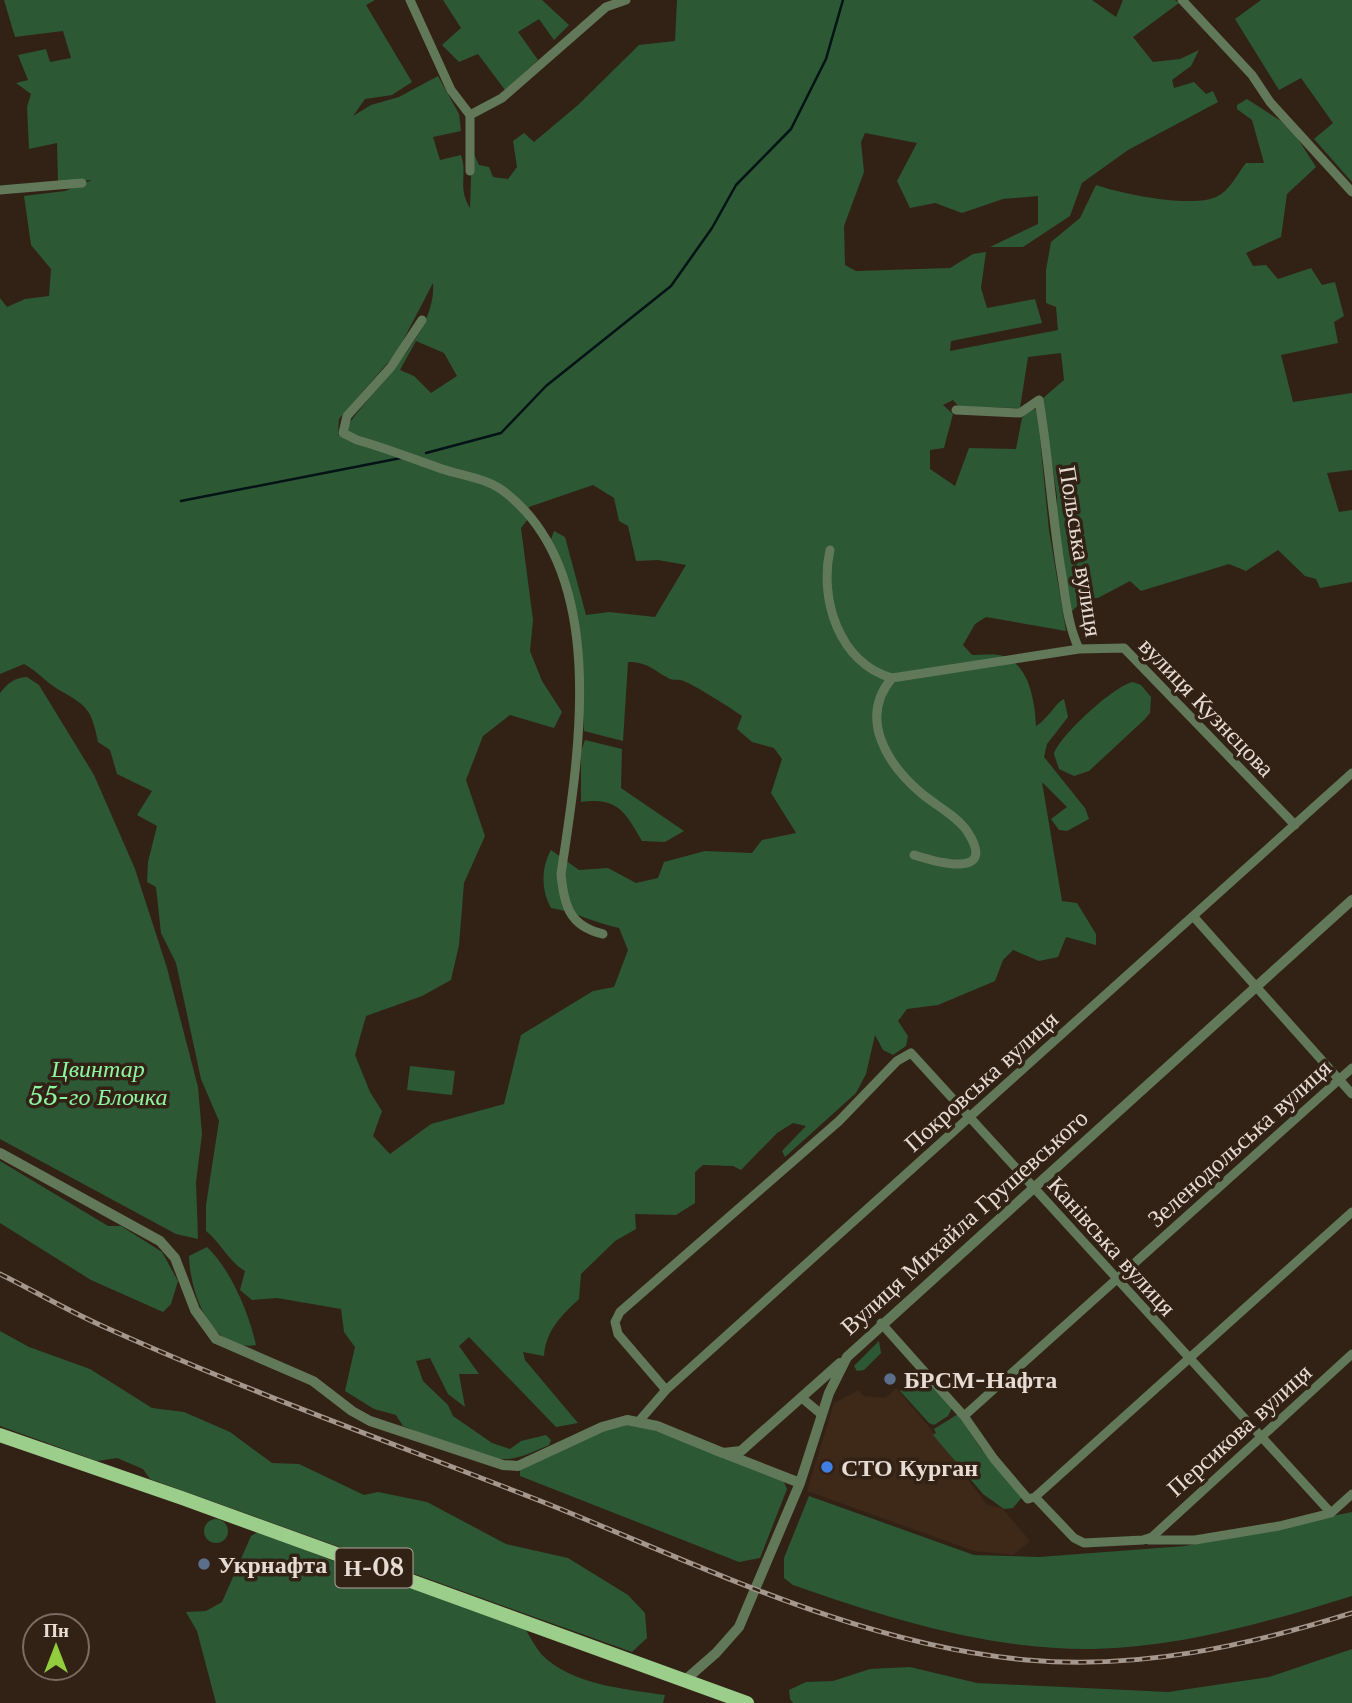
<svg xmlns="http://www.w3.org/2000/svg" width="1352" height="1703" font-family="'Libre Baskerville',serif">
  <rect width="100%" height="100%" fill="#322216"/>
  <path fill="#3e2918" d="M896 1388 930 1428 987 1505 1002 1508 1030 1541 1013 1555 974 1551 807 1491 834 1403 859 1390 864 1396 885 1398Z"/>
  <path fill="#2c5834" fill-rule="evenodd" d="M4 0H375L366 5 412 82 392 95 365 99 353 116 371 105 399 97 438 76 459 114 461 131 433 137 440 160 461 155C468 175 457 187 470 208L472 150 479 165 489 167 493 177 508 179 517 167 513 141 524 133 534 142 578 105 639 45 675 41 677 0H1092L1116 17 1123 0H1175L1179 3 1133 37 1153 62 1180 59 1199 50 1191 66 1172 80 1174 88 1194 82 1206 94 1213 91 1218 102 1128 150 1082 183 1070 216 1023 247H990L1038 224V196L1003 199 962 213 935 203 910 208 897 181 917 143 865 133 861 142 864 172 844 226 845 265 856 271 950 268 973 254 986 252 981 288 987 308 1035 299 1042 323 951 341 950 351 1058 330 1056 307 1046 303V270L1051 242 1080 218 1096 185C1122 194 1195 209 1218 196 1229 191 1238 173 1246 163H1264L1252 120 1237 109V105L1247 99 1281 121 1296 136 1316 167 1287 194 1281 237 1246 253 1253 266 1266 265 1278 279 1311 268 1322 285 1335 282 1344 316 1334 322 1338 343 1281 355 1293 402 1352 393V470L1327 473 1339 512 1352 510V582L1320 588 1316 579 1305 576 1278 550 1246 571 1229 564 1141 591 1130 581 1098 598H1086L1071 612 1056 521 1057 496 1042 399 1064 380 1061 353 1028 357 1020 408 959 407 953 400 943 405 953 414 944 448 930 450V469L955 486 969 448 1016 449 1022 418 1029 410 1037 409 1049 530 1066 631 986 617 975 624 963 645 972 655C982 655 997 653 1006 657 1030 668 1035 703 1036 726 1049 718 1056 702 1064 699L1068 717 1047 744 1044 757 1085 808 1089 819 1067 831 1059 830 1051 819 1067 807 1042 782 1062 901 1077 903 1096 934V945L1066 937 1058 957 1039 961 1013 950 1003 960 995 981 938 1005 907 1009 898 1021 908 1036 906 1046 893 1055 883 1050 875 1035 866 1074 856 1093 785 1157 782 1151 806 1126 793 1123 777 1133 741 1170 733 1166 703 1165 695 1172V1203L676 1215 635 1214 636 1229 615 1241 581 1274 579 1299C561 1316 546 1330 544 1356L523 1352 525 1360 578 1423 556 1427 469 1337 459 1346 479 1374H459L465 1407 448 1394 430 1358 416 1361 423 1381 448 1405 453 1416 492 1443 510 1449 521 1441 546 1435 551 1440 549 1445C537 1450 522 1458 508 1459 473 1461 434 1438 403 1426L396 1415 374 1409 345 1391 355 1347 344 1332 341 1309 277 1298 252 1300 240 1290 245 1271C228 1261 221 1243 206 1231V1205L219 1121 201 1079 176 963 161 933 156 887 147 882 148 862 157 826 137 815 152 791 117 774 110 750 98 742C91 706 86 706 56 688 45 681 37 671 24 664L0 674V298L7 307 25 299 49 296 51 269 31 245 24 196 65 191 92 180 58 182 57 143 29 149 27 107 31 94 16 83 28 80 18 55 46 49 50 62 71 58 63 31 15 37ZM433 283C437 333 375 386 349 424L347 431 363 446 338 435 339 419 397 352ZM416 341 444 353 457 376 431 393 414 376 400 370ZM593 485 614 498 619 521 628 526 636 561 658 560 686 565 655 617 609 612 586 615 565 537 554 531 550 542 578 617 584 731 623 741 628 662C647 662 652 669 668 678 673 681 679 679 684 681 696 686 731 708 742 716L737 729 752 742 774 748 782 759 771 793 796 833 762 840 752 853 705 851 664 862 658 878 636 883 608 868 579 870 551 850C541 868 541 890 551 908 576 912 594 923 619 928L628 950 614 987 593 991 521 1035 504 1104 431 1124 390 1154 373 1136 382 1111 370 1092 355 1055 366 1016 422 996 451 980 459 945 464 883 485 836 466 780 483 736 510 715 554 728 562 712 542 681 530 651 533 620 521 528 528 519 529 507Z
    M443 0H542L569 25 554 40 539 19 518 32 538 60 505 90 478 54 459 62 442 45 461 28Z
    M1261 0H1352V182L1314 139 1333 123 1301 78 1279 90 1235 19Z
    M27 677 39 685 94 775 135 869 167 968 198 1087 202 1134 196 1182 198 1239 176 1234 0 1139V693C8 683 14 678 27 677Z
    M1133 682 1141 685 1151 697 1150 713 1145 719 1089 771 1074 776 1059 769 1054 754C1059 736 1115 685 1133 682Z
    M585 740 622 749 621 788 684 831 665 842 642 841C625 812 618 797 581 802V751Z
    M410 1066 455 1071 452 1095 407 1090Z
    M0 1161 108 1226H121L162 1252 178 1281 171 1304 163 1312 91 1280 0 1223Z
    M207 1247C231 1270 249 1313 256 1345 210 1353 190 1291 189 1256Z
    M0 1331 29 1347 90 1369 152 1408 184 1412 230 1432 272 1463 299 1464 364 1495 378 1492 427 1502 506 1544 568 1558 628 1595 645 1613 647 1638 632 1652 150 1479 143 1469 117 1458 97 1461 0 1426Z
    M879 1341 881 1353 864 1370 857 1371 854 1366Z
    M919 1372 952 1408 948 1416 934 1425 929 1423 900 1391Z
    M958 1414 981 1449 1023 1496 1013 1508 1004 1509 983 1494 933 1435 936 1433 934 1429Z
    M625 1424 648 1428 783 1480 787 1489 760 1558 739 1562 520 1476V1470L602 1430Z
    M809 1496 974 1555 1039 1557 1185 1546 1352 1512V1596C1268 1622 1182 1647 1093 1649 989 1650 890 1619 793 1585L784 1578V1558Z
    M204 1531a12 12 0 1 1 24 0a12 12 0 1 1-24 0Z
    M259 1531 328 1559 524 1627C530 1636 535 1647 542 1655 572 1685 625 1689 665 1695L663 1703H216L197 1631 186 1612 206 1611 222 1602 251 1536Z
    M1352 1649V1703H793L790 1699 789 1690 806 1682 833 1681 870 1669 910 1667 977 1683 1168 1692 1269 1677Z"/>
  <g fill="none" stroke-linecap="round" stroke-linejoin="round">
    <path stroke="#031316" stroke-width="2.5" d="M426 453 501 433 546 386 671 286 712 228 736 185 791 129 826 59 843 0
      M181 501 401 458"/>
    <path stroke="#617959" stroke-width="9" d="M410 0 451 90 470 115V171
      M1182 0 1252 75 1270 102 1352 192
      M470 115 502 98 606 7 626 0
      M0 190 82 183
      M422 320 391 367 347 416 343 433 357 440C386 448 413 459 442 469 463 476 488 478 506 493 611 576 578 760 561 874 564 905 569 926 603 934
      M956 410 1020 413 1039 400C1049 459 1052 518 1062 576 1066 602 1068 625 1079 649
      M830 550C819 599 839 663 892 678L1079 649 1124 648 1295 825
      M892 678C858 718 887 764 921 793 935 805 957 816 967 831 999 880 936 862 914 855
      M1193 916 1352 1094
      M881 1323 964 1416 994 1459 1028 1499 1035 1497 1074 1538 1084 1543 1143 1540 1152 1537 1352 1354
      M666 1390 618 1334 615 1322 620 1312 839 1121 897 1061 911 1053 1331 1513
      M802 1398 821 1414
      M964 1416 1352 1068
      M639 1421 666 1390 1352 773
      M1035 1497 1352 1212
      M1149 1540H1195L1279 1526 1331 1513 1352 1494"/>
    <path stroke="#617959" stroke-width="10" d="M0 1153 160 1241 175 1258 195 1310 216 1339 313 1381 352 1411 370 1421 503 1465 518 1466 602 1427 627 1420 657 1426 723 1453 741 1451 840 1363
      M726 1454 800 1483
      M684 1681 716 1653 739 1627 800 1483 829 1393 847 1357 1352 900"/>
    <path stroke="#9bcd8b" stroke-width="14" d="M0 1435 182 1498 747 1703"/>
    <defs>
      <path id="rail" d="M0 1274C36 1292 72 1313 109 1329 251 1393 398 1445 543 1502 698 1564 859 1645 1027 1660 1139 1670 1247 1646 1352 1613"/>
    </defs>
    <use href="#rail" stroke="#a4978d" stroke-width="5"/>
    <use href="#rail" stroke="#322216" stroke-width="2.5" stroke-dasharray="8" stroke-linecap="butt"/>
  </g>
  <g fill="#5c6f8a" stroke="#322216" stroke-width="2.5">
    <circle cx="890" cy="1379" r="7"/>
    <circle cx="204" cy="1564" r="7"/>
  </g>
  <circle fill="#3f7fe0" stroke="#322216" stroke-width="2.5" cx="827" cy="1467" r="7"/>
  <g text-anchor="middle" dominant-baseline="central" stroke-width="7" stroke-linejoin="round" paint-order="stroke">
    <rect fill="#322216" stroke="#b1a49b" stroke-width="2" x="335.5" y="1548.5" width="77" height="39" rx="5"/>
    <g font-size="23" font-weight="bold" fill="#e7dcd4">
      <text x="374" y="1568">Н-08</text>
    </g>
    <g font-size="24" fill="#e7dcd4" stroke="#322216">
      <text transform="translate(1081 551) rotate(81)">Польська вулиця</text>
      <text transform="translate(1207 707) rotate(46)">вулиця Кузнєцова</text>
      <text transform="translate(981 1081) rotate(-42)">Покровська вулиця</text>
      <text transform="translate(1239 1143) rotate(-42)">Зеленодольська вулиця</text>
      <text transform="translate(964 1222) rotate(-42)">Вулиця Михайла Грушевського</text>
      <text transform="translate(1112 1246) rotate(48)">Канівська вулиця</text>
      <text transform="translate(1239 1430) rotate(-42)">Персикова вулиця</text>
    </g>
    <g font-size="24" font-style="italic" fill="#8df5a0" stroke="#322216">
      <text x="98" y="1068">Цвинтар<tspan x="98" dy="28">55-го Блочка</tspan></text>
    </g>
    <g font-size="24" font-weight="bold" fill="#e7dcd4" stroke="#322216" text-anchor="start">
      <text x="904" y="1379">БРСМ-Нафта</text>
      <text x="841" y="1467">СТО Курган</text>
      <text x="218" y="1564">Укрнафта</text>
    </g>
  </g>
  <g transform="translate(56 1647)"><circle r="33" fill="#322216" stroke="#7a6c62" stroke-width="2"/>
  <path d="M0-5L12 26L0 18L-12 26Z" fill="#92cd3e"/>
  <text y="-10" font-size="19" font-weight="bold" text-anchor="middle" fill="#e7dcd4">Пн</text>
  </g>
</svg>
